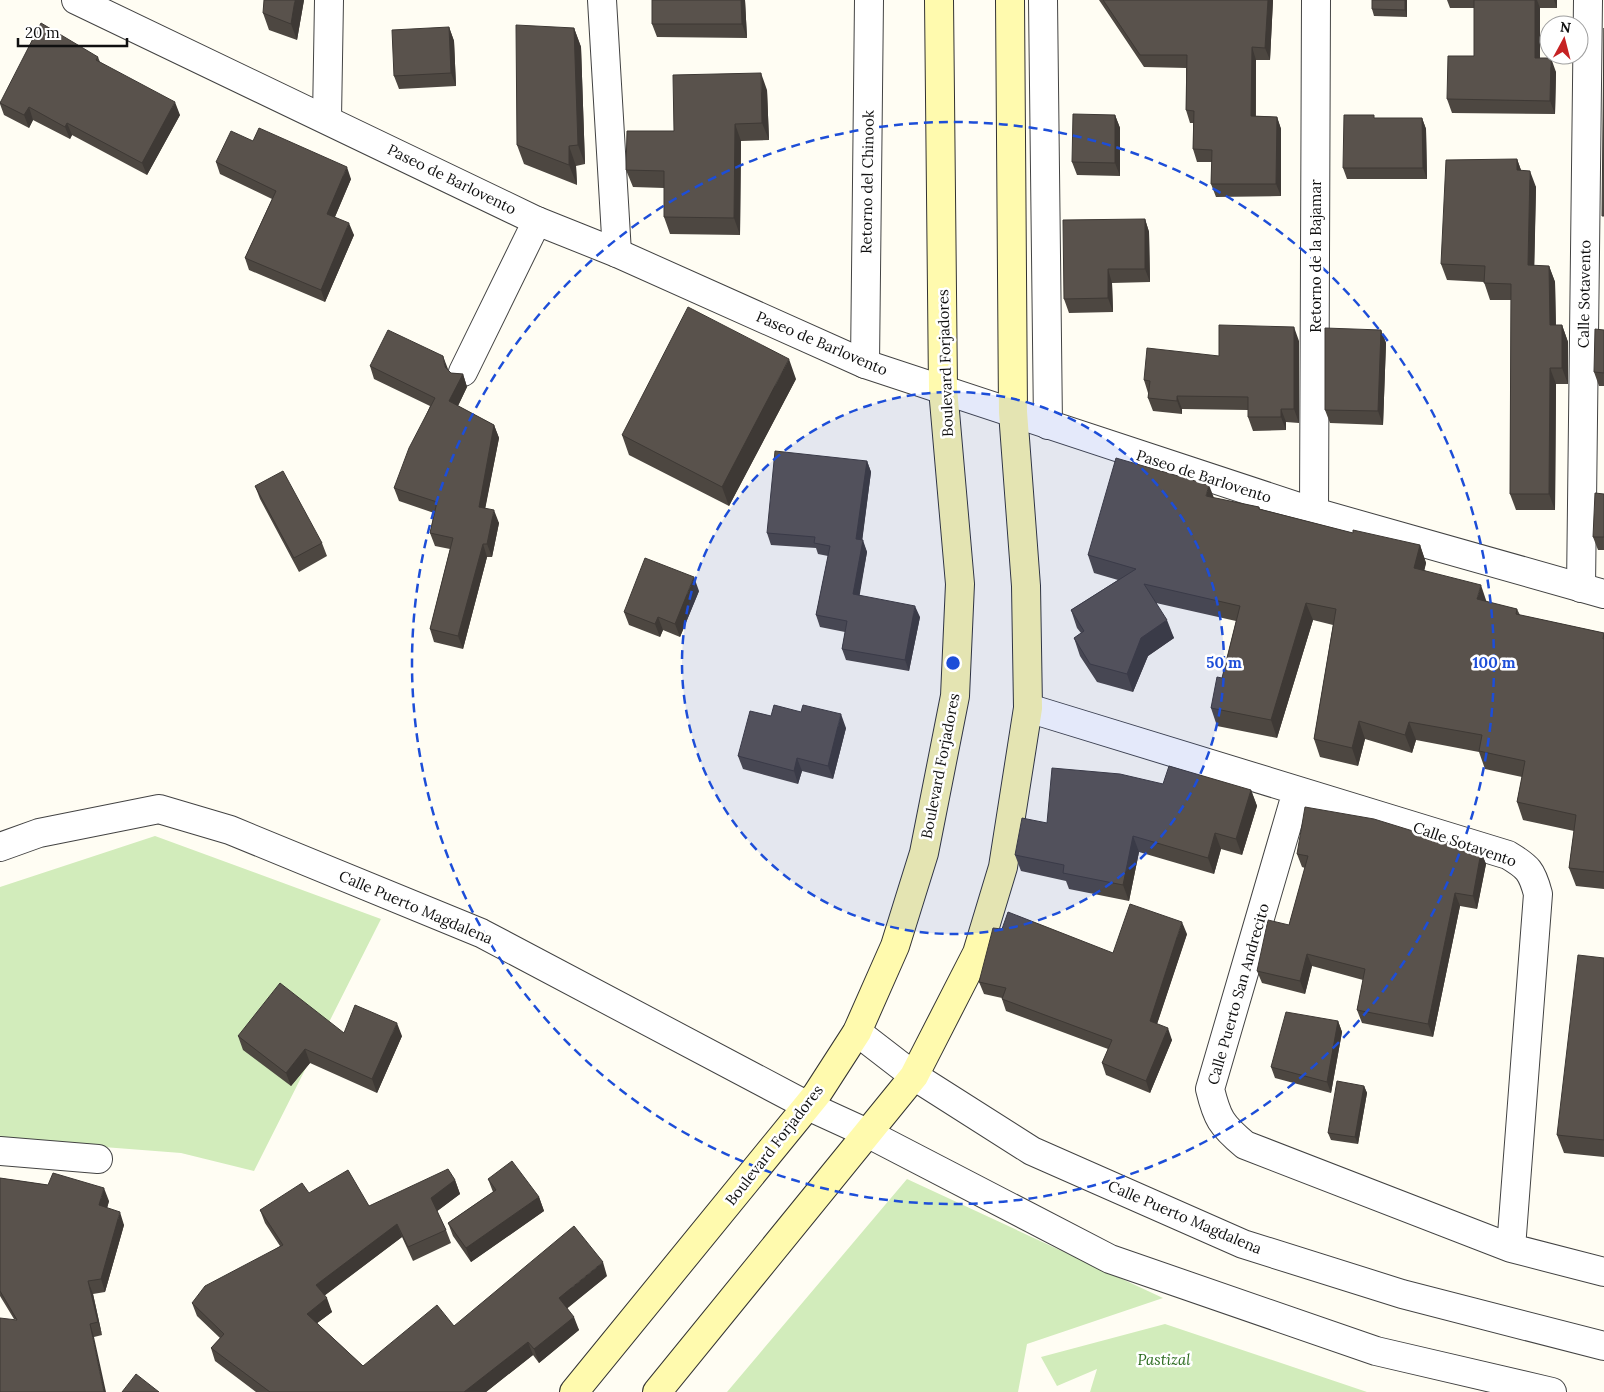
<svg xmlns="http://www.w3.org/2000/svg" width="1604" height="1392" font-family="Lora,serif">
  <rect width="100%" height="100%" fill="#fffdf3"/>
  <path fill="#d2ecbb" d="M155 836 381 919 254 1171 181 1153 0 1139V887Z
    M907 1179 1163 1298 1027 1344 1018 1392H727Z
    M1165 1324 1367 1392H1090L1097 1369 1057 1386 1041 1357Z"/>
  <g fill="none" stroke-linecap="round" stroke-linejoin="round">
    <defs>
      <path id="minor" d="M602 0 617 253
        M1043 0 1048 425
        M327 118 329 0
        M865 364 869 0
        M463 372 537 221
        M1314 512 1316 0
        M1581 588 1588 0
        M1028 708 1508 855C1528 867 1532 871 1538 894L1511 1248 1604 1272
        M1297 791 1210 1089C1217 1118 1221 1125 1245 1145L1511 1248
        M0 847 39 833 159 809 230 830 481 933 808 1106 867 1133 1110 1259 1376 1351 1552 1392
        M857 1032 914 1076 1032 1151 1243 1244 1402 1294 1604 1346
        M0 1151 98 1159"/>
      <path id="tertiary" d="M76 0 537 221 617 253 865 364 1314 512 1604 594"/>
      <path id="secondary" d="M574 1392 817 1094 857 1032 895 946 924 853 955 696 960 584 943 389 939 0
        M657 1392 914 1076 977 953 1003 867 1028 708 1026 586 1013 412 1010 0"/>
    </defs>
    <use href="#minor" stroke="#434343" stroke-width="30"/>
    <use href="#tertiary" stroke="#434343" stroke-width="30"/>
    <use href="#secondary" stroke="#323232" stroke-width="30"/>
    <use href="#minor" stroke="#fff" stroke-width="28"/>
    <use href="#tertiary" stroke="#fff" stroke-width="28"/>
    <use href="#secondary" stroke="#fffaae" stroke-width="28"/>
  </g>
  <path fill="#4d4741" d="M304 0 297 40 269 30 263 13Z
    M652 0H745L747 38 657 37 652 24Z
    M1099 0H1273L1270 60H1256V116L1277 117 1281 129V196L1216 197 1211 184 1212 162H1197L1193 149V123H1190L1186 110V68L1144 67Z
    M1372 0H1407V17L1374 16 1372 9Z
    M1447 0H1557V8H1540V58L1556 72 1555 114 1452 113 1447 99 1474 56V8H1450Z
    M449 27 454 41 456 86 399 89 394 76Z
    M574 28 581 47 585 164 576 166 577 185 524 164 517 145Z
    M98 57 100 62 180 115 147 175 72 135 70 139 33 120 29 128 4 115 0 104V102Z
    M767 90 769 140 741 141 740 235 670 234 664 217V188L633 187 626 170 674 131Z
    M1115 115 1120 128V176L1077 175 1072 162Z
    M1375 118H1422L1426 129 1427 179H1347L1343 168Z
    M253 141 351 179 335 217 354 235 325 302 249 270 245 258 272 199 220 174 216 162Z
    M1517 159 1521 170 1536 187 1534 266H1549L1555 282 1556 325H1562L1568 342V384H1556L1555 510H1516L1510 494 1511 300H1490L1484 282 1447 280 1441 264Z
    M1145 219 1149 232 1150 282 1112 283 1113 312 1069 313 1064 299Z
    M1381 330 1386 343 1383 425 1330 423 1325 410Z
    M1604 330V386H1599L1594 372Z
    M1299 341V423L1286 422V430L1253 431 1248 417V410L1182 409V414L1153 411 1148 398V393L1144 380 1219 356Z
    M370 366 448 370 451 373 463 374 467 387 458 406 494 425 499 438 485 508 499 523 492 557H487L463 649 434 642 430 629 450 549 435 546 430 533 434 513 399 501 394 488 430 406 374 379Z
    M796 379 729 506 629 455 622 435Z
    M867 461 871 472 862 540 867 552 859 595 920 617 909 671 846 660 842 649 845 632 820 627 816 615 828 556 818 554 816 548 771 545 767 533Z
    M255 486 322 543 327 556 299 572 260 499Z
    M1604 494V550H1598L1593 537Z
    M1214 498 1259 507 1260 509 1353 533 1420 545 1426 563 1424 570 1487 602 1517 609 1520 615 1604 633V889L1576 886 1569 868 1574 831 1523 820 1517 802 1522 777 1485 769 1479 752 1416 740 1412 753 1365 739 1358 766 1320 757 1314 739 1333 625 1313 620 1277 738 1217 726 1211 708 1222 678 1236 621 1156 603 1174 638 1148 656 1133 692 1097 682 1080 656 1074 638 1081 633 1077 628 1071 610 1118 580 1094 573 1088 555Z
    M699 591 680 637 663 630 660 637 629 625 624 612Z
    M771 716 846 728 833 779 802 771 798 784 743 769 738 756Z
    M1163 784 1251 790 1257 806 1242 855 1221 849 1214 874 1139 852 1129 901 1069 889 1066 881 1021 871 1015 855 1047 823Z
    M1481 852 1486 864 1477 909 1460 906 1433 1037 1362 1023 1357 1010 1363 980 1312 966 1305 994 1262 983 1257 971 1289 925 1305 868 1302 867 1297 854Z
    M1187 934 1157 1024 1172 1040 1150 1093 1106 1075 1102 1063 1108 1049 1006 1011 1002 999V998L984 994 979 982 1113 953Z
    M1604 958V1157L1564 1153 1557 1135Z
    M1338 1021 1342 1032 1331 1093 1275 1078 1271 1067Z
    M344 1033 402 1036 377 1093 310 1063 291 1086 243 1050 238 1036Z
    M1364 1086 1367 1093 1358 1144 1331 1140 1328 1133Z
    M0 1178 48 1185 109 1201 107 1208 124 1225 105 1292 93 1294 102 1335 94 1337 14 1319 0 1296Z
    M488 1179 539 1197 544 1211 471 1262 453 1236 448 1223 493 1192Z
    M455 1180 460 1194 437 1211 446 1230 451 1243 413 1261 402 1237 324 1296 332 1312 317 1323 363 1366 454 1326 607 1276 567 1308 579 1330 539 1363 533 1355 486 1392H256L215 1361 211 1348 220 1338 197 1316 192 1303 280 1246 265 1223 260 1210 309 1193 369 1206Z"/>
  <path fill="#3e3935" d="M295 0H304L297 40 291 24Z
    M741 0H745L747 38 742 24Z
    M1268 0H1273L1270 60 1265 48Z
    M1405 0H1407V17L1405 10Z
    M1535 0H1537L1540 8V71L1535 58Z
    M1554 0H1557V8Z
    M449 27 454 41 456 86 451 73Z
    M574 28 581 47 585 164 578 145Z
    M1252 47 1256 60 1255 129 1251 116Z
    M1551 58 1556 72 1555 114 1550 101Z
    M761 73 767 90 769 140 762 123Z
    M175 102 180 115 147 175 142 163Z
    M29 107 33 120 29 128 24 115Z
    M1115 115 1120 128V176L1115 163Z
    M1277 117 1281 129V196L1276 184Z
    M1422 118 1426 129 1427 179 1423 168Z
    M67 123 72 135 70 139 65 127Z
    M735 124 741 141 740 235 734 218Z
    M569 146 576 166 577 185 569 165Z
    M1517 159 1523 176 1517 170Z
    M347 167 351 179 331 226 327 214Z
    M1530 171 1536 187 1534 282 1528 265Z
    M1145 219 1149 232 1150 282 1145 269Z
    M349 223 354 235 325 302 321 290Z
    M1549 266 1555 282 1556 341 1550 325Z
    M1108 269 1112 283 1113 312 1108 298Z
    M1562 325 1568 342V384L1562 368Z
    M1294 327 1299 341V423L1294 409Z
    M1381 330 1386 343 1383 425 1378 411Z
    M443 356 448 369 450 380 445 367Z
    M789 359 796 379 729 506 722 487Z
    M1550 368 1556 384 1555 510 1549 494Z
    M463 374 467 387 454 414 449 401Z
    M1177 396 1182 409V414L1177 401Z
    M1281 409 1286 422V430L1281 417Z
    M494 425 499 438 483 520 479 507Z
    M867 461 871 472 861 550 856 539Z
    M1209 485 1216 503 1206 496Z
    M494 510 499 523 492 557 487 544Z
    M863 540 867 552 858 605 853 594Z
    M483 544 487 557 463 649 458 636Z
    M1420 545 1426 563 1421 586 1414 568Z
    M694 577 699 591 680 637 675 624Z
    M1481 585 1487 603 1477 599Z
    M1306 603 1313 620 1277 738 1271 720Z
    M915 606 920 617 909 671 905 660Z
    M658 617 663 630 660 637 655 624Z
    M1167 620 1174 638 1148 656 1133 692 1127 674 1141 638Z
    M841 714 846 728 833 779 828 766Z
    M1359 721 1365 739 1358 766 1352 748Z
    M1409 722 1416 740 1412 753 1405 735Z
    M797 758 802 771 798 784 794 771Z
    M1251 790 1257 806 1242 855 1236 839Z
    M1215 833 1221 849 1214 874 1208 858Z
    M1133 836 1139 852 1129 901 1123 885Z
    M1481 852 1486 864 1477 909 1473 896Z
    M1455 893 1460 906 1433 1037 1428 1024Z
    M1182 922 1187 934 1154 1033 1150 1021Z
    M1307 954 1312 966 1305 994 1300 981Z
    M1338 1021 1342 1032 1331 1093 1327 1082Z
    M397 1023 402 1036 377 1093 372 1079Z
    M1168 1028 1172 1040 1150 1093 1146 1081Z
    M305 1049 310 1063 291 1086 286 1073Z
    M1364 1086 1367 1093 1358 1144 1355 1137Z
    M455 1180 460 1194 436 1212 431 1198Z
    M104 1188 109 1201 104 1219 99 1205Z
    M539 1197 544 1211 471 1262 466 1248Z
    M120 1212 124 1225 105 1292 101 1279Z
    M397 1224 402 1237 321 1298 316 1285Z
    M603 1262 607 1276 564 1311 559 1298Z
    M88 1281 93 1294 102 1335 98 1322Z
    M327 1298 332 1312 312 1327 307 1314Z
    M574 1317 579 1330 539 1363 534 1349Z
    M90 1324 94 1337 106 1392H104Z
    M528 1342 533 1355 486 1392H464Z"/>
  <path fill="#59524c" stroke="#3e3935" d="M264 0H295L291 24 263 13Z
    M652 0H741L742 24H652Z
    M1103 0H1268L1265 48 1252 47 1251 116 1277 117 1276 184H1211L1212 150 1193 149 1194 111 1186 110 1187 55H1140Z
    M1372 0H1405V10L1372 9Z
    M1474 0H1535V58H1551L1550 101 1447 99 1448 56H1474Z
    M41 23 98 57 96 60 175 102 142 163 67 123 65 127 29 107 24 115 0 103Z
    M516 25 574 28 578 145 569 146V165L517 145Z
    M449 27 451 73 394 76 392 30Z
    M1604 28V216H1602Z
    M761 73 762 123 735 124 734 218 664 217V171L626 170 627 131H674L673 75Z
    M1073 114 1115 115V163L1072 162Z
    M1344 115H1374V118H1422L1423 168H1343Z
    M259 128 347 167 327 214 349 223 321 290 245 258 276 191 216 162 231 131 253 141Z
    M1517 159V170L1530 171 1528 265 1549 266 1550 325H1562V368H1550L1549 494H1510L1511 284 1484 283 1485 266 1441 264 1446 160Z
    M1145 219V269H1108V298L1064 299 1063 220Z
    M688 307 789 359 722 487 622 435Z
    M1219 325 1294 327V409H1281V417H1248V397L1177 396V401L1148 398 1150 381 1144 380 1147 348 1219 356Z
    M1325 328 1381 330 1378 411 1325 410Z
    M1595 329 1604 330V373L1594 372Z
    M388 330 443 356 445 367 451 373 463 374 449 401 494 425 479 507 494 510 487 544H483L458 636 430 629 453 538 430 533 437 502 394 488 409 448 435 398 370 366Z
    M775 451 867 461 856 539 863 540 853 594 915 606 905 660 842 649 847 621 816 615 830 546 814 543 815 537 767 533Z
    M1116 458 1209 485 1206 496 1259 507V509L1353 533V530L1420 545 1414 568 1481 585 1477 599 1517 609 1516 614 1604 633 1603 639H1604V872L1569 868 1576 815 1517 802 1525 761 1479 751 1482 735 1409 722 1405 735 1359 721 1352 748 1314 739 1336 609 1306 603 1271 720 1211 708 1217 677 1222 678 1240 606 1144 584 1167 620 1141 638 1127 674 1090 664 1074 638 1084 631 1071 610 1136 569 1088 555Z
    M283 471 322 543 294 558 255 486Z
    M1595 493 1604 494V537H1593Z
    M645 558 694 577 675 624 658 617 655 624 624 612Z
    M774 705 801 712 803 705 841 714 828 766 797 758 794 771 738 756 750 711 771 716Z
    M1169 766 1251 790 1236 839 1215 833 1208 858 1133 836 1123 885 1063 873 1064 865 1015 855 1022 818 1047 823 1052 768 1120 774 1163 784Z
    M1305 807 1374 819 1481 852 1473 896 1455 893 1428 1024 1357 1010 1365 969 1307 954 1300 981 1257 971 1268 920 1289 925 1308 856 1297 854Z
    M1130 904 1182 922 1150 1021 1168 1028 1146 1081 1102 1063 1112 1040 1002 999 1006 988 979 982 993 928 1002 929 1008 912 1113 953Z
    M1578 955 1604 958V1140L1557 1135Z
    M280 983 344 1033 355 1005 397 1023 372 1079 305 1049 286 1073 238 1036Z
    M1286 1012 1338 1021 1327 1082 1271 1067Z
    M1337 1081 1364 1086 1355 1137 1328 1133Z
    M512 1161 539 1197 466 1248 448 1223 496 1190 488 1179Z
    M448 1169 455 1180 431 1198 446 1230 408 1247 397 1224 316 1285 327 1298 307 1314 363 1366 437 1305 454 1326 574 1226 603 1262 559 1298 574 1317 534 1349 528 1342 464 1392H270L211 1348 224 1334 192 1303 205 1286 283 1245 260 1210 302 1183 309 1193 348 1170 369 1206Z
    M53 1173 104 1188 99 1205 120 1212 101 1279 88 1281 98 1322 90 1324 104 1392H0V1318L17 1320 0 1291V1178L48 1185Z
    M136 1374 159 1392H122Z"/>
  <circle cx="953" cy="663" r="271" fill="#1d4ed8" fill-opacity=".12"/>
  <g fill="none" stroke="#1d4ed8" stroke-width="2.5" stroke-dasharray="9 6">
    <circle cx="953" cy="663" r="271"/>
    <circle cx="953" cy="663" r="541"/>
  </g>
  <g text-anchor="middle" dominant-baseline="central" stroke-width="5" stroke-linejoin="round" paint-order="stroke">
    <g font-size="15" fill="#101010" stroke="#fff">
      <text transform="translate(452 179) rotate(26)">Paseo de Barlovento</text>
      <text transform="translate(867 182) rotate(-89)">Retorno del Chinook</text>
      <text transform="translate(1315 256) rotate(-90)">Retorno de la Bajamar</text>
      <text transform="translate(1584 294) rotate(-89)">Calle Sotavento</text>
      <text transform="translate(822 343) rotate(23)">Paseo de Barlovento</text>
      <text transform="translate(945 363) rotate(-92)">Boulevard Forjadores</text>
      <text transform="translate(1204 476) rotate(18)">Paseo de Barlovento</text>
      <text transform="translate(940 766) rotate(-79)">Boulevard Forjadores</text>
      <text transform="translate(1465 844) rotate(19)">Calle Sotavento</text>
      <text transform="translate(416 907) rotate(23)">Calle Puerto Magdalena</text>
      <text transform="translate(1238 994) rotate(-74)">Calle Puerto San Andrecito</text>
      <text transform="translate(774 1145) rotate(-52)">Boulevard Forjadores</text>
      <text transform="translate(1185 1217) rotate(23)">Calle Puerto Magdalena</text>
    </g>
    <g font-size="15" font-style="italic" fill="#2a6b1d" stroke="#fff">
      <text x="1164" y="1359">Pastizal</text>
    </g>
  </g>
  <circle cx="953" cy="663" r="8" fill="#1d4ed8" stroke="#fff" stroke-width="2.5"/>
  <g font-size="15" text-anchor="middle" font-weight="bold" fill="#1d4ed8" stroke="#fff" stroke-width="5" stroke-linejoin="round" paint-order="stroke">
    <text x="1224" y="668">50 m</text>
    <text x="1494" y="668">100 m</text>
  </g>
  <g transform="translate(1564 40) rotate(7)"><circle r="24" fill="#ffffff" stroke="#9f9f9f"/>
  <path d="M0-4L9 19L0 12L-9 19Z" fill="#c62223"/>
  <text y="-8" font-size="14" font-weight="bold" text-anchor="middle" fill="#101010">N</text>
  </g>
  <path d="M18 38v8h109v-8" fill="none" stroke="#101010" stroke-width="2.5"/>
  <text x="25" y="38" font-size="15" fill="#101010" stroke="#ffffff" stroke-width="4" paint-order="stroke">20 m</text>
</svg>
